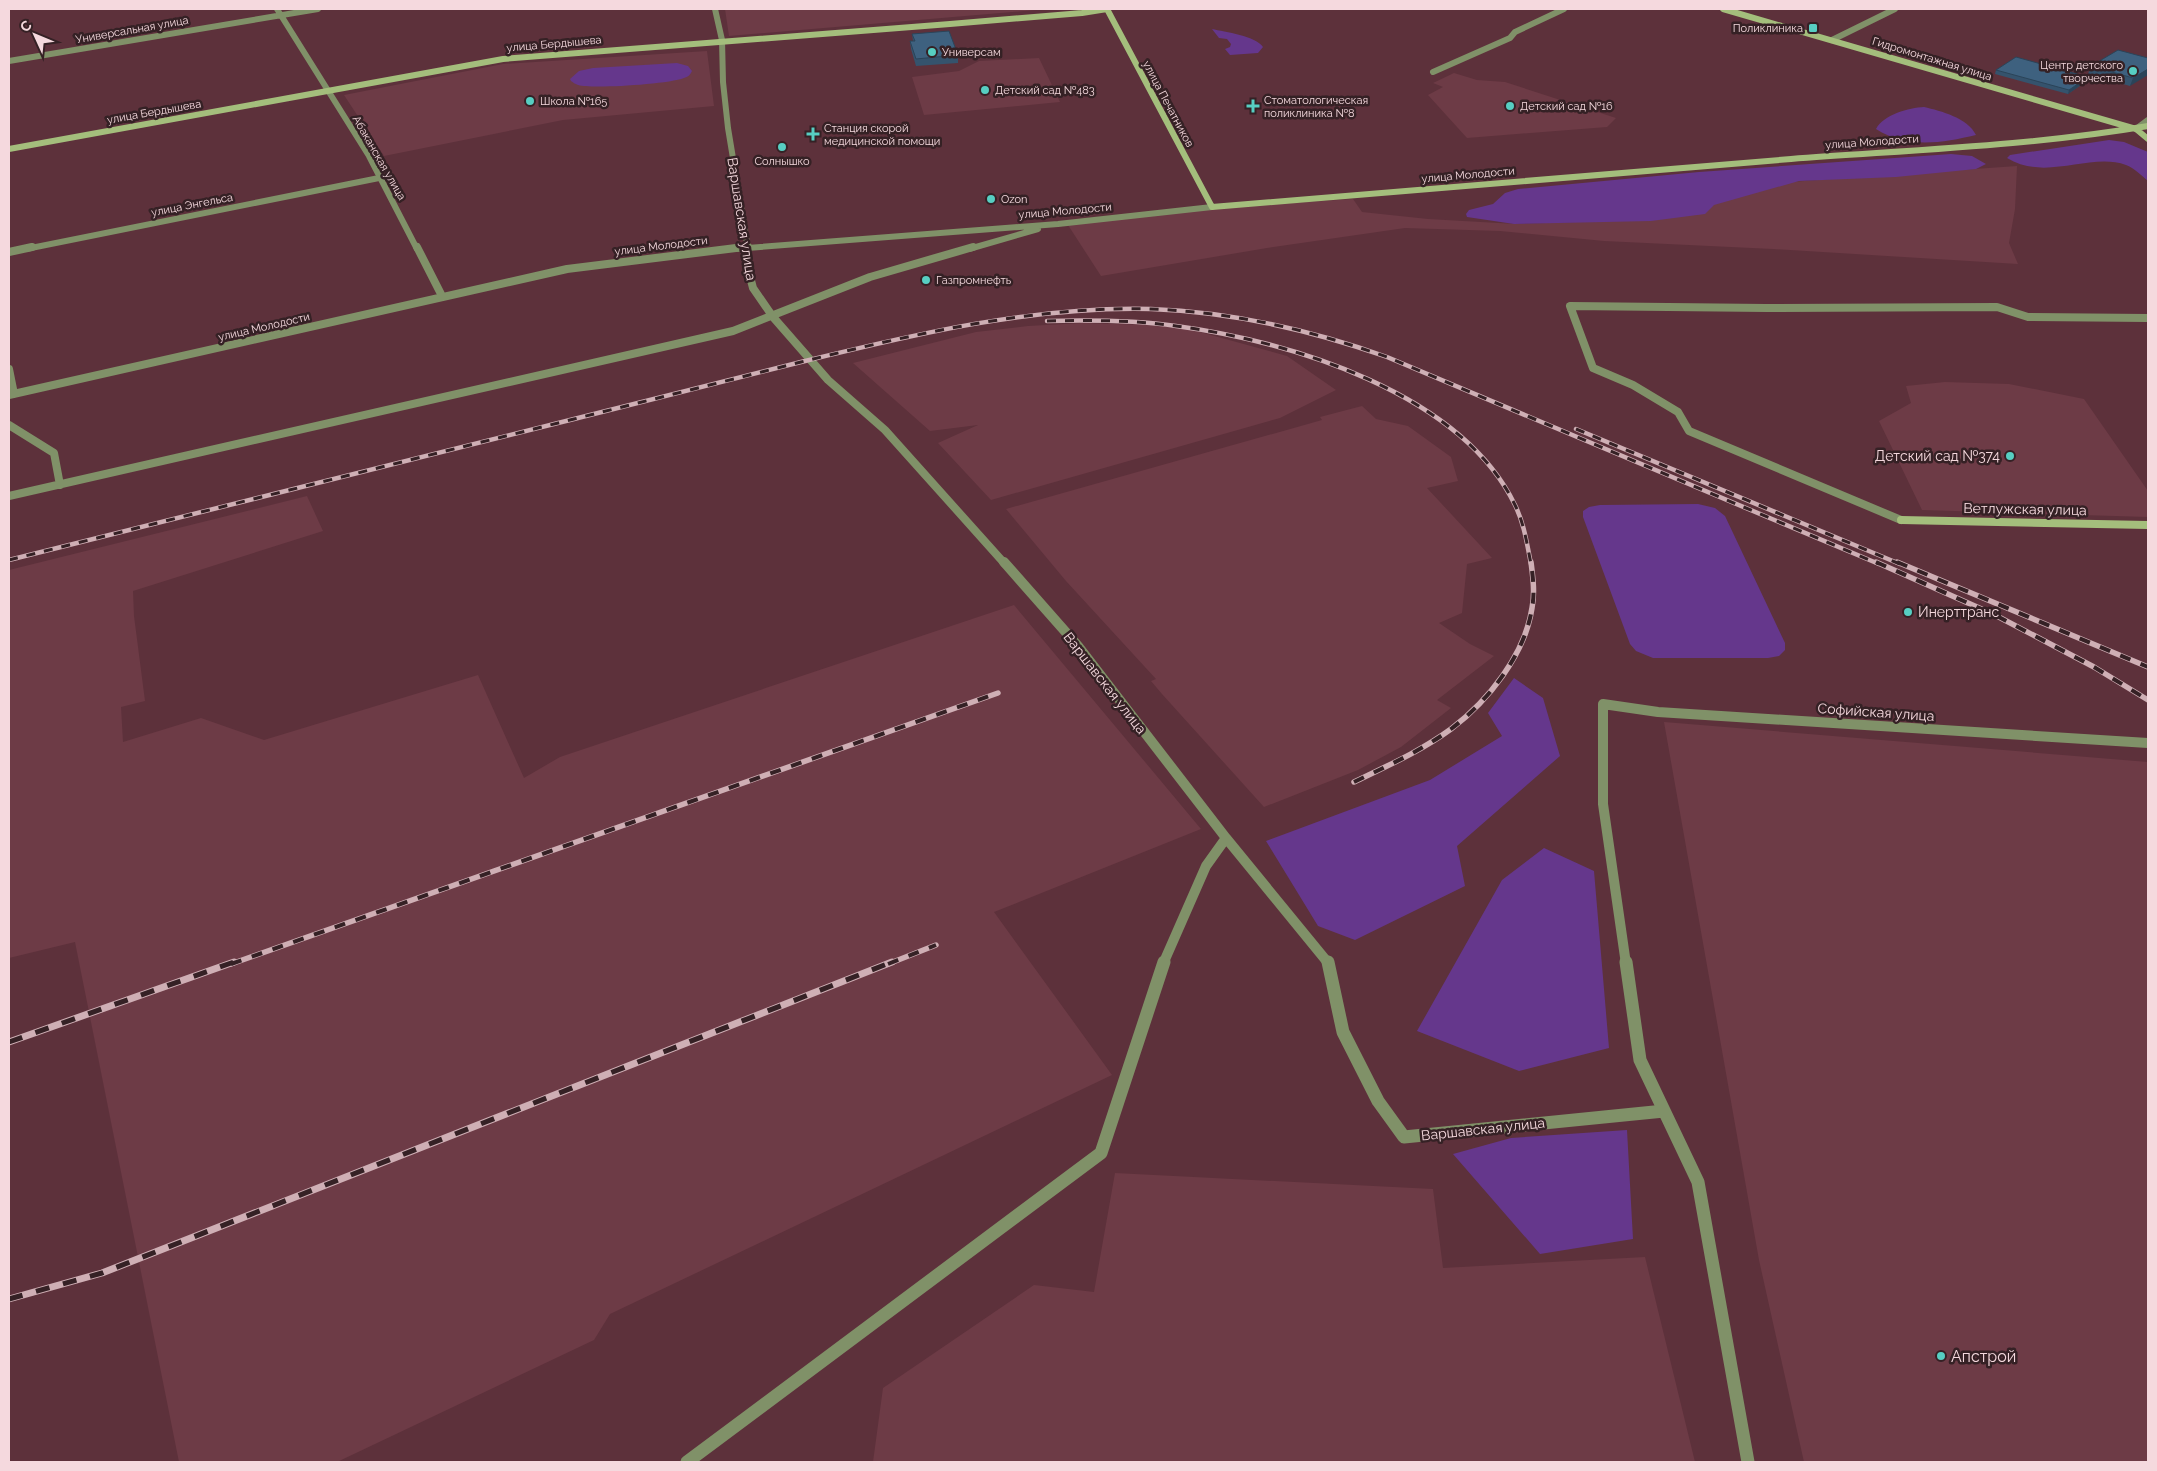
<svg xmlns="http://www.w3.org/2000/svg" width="2157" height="1471" font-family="Raleway,sans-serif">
  <rect width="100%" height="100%" fill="#5d313b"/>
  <path fill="#6d3b46" d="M725 9H1048L729 36Z
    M707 51 714 106 563 120 384 156 344 95 503 64Z
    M1039 58 1060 102 924 115 912 77 959 71 979 61Z
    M1454 73 1477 80 1505 82 1616 118 1607 127 1467 138 1428 95 1443 87 1433 83Z
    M2017 166 2015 209 2009 243 2018 264 1773 249 1604 241 1500 231 1405 228 1267 248 1101 276 1068 225 1230 207 1353 199 1362 212 1428 219 1516 224 1605 221 1713 202 1790 182Z
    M1083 323 1178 326 1287 356 1336 390 1280 418 991 500 938 443 978 425 930 431 853 363 976 332 1028 326Z
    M1945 382 2009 384 2084 399 2148 491V517L1922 510 1879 421 1911 403 1906 386Z
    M1362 406 1376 419 1408 426 1451 457 1458 481 1427 488 1492 558 1467 564 1462 613 1439 623 1470 644 1494 656 1437 700 1451 708 1401 747 1358 770 1264 807 1162 694 1151 681 1156 679 1066 581 1006 509 1322 420 1320 417Z
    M307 496 323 531 133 591 134 616 145 701 121 707 123 742 201 718 264 740 478 675 524 778 560 757 1014 605 1201 829 994 912 1112 1075 610 1314 594 1340 337 1462H179L75 942 9 958V570Z
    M1664 722 2148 762V1462H1804L1759 1260Z
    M1115 1173 1433 1189 1443 1268 1645 1257 1695 1462H873L883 1388 1034 1285 1094 1292Z"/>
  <path fill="#65378c" d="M1212 29C1225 32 1256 36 1263 47L1258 53 1230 55 1225 49 1230 47 1231 44 1227 39 1219 38Z
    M677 63 688 66 692 71C690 75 688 77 684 78 669 84 603 88 586 86 580 86 576 85 571 81L570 79 579 71 593 68Z
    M1924 107C1941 111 1968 118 1976 135 1942 143 1907 149 1876 129 1884 114 1909 108 1924 107Z
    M2109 140 2124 142 2148 152V181C2142 176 2134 168 2126 165 2090 152 2046 182 2007 158L2010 155Z
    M1951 154 1972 156 1986 164 1976 169 1896 177 1799 181 1714 205 1705 214 1651 221 1514 224 1467 217 1466 214 1469 210 1493 204 1505 193 1518 189 1699 172Z
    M1698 504 1715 508 1725 516 1785 643V650L1779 656 1768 658H1653L1636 651 1630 644 1583 517V511L1589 507 1600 505Z
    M1514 678 1543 698 1560 756 1457 846 1465 886 1355 940 1318 926 1266 841 1430 780 1502 736 1488 713Z
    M1544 848 1594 871 1609 1048 1519 1071 1417 1031 1502 880Z
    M1627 1130 1633 1239 1540 1254 1453 1154 1511 1138Z"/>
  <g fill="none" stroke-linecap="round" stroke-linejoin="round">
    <path stroke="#809168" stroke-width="6" d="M277 9 369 156 417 249
      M715 9 722 40 723 82 728 128 748 249
      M1832 40 1895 9
      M9 61 318 9
      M1433 72 1510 38 1515 32 1564 9
      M2136 129 2148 120
      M26 249 379 178
      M734 249 1058 224 1212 207
      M969 249 1038 229"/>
    <path stroke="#809168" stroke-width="8" d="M417 247 442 296
      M748 247V269L753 288 773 317 828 380 885 430 1005 564
      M9 252 32 247
      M9 369 14 394
      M9 395 567 269 744 247
      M9 425 54 453 60 485
      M9 496 733 331 870 277 973 247
      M1901 520 1689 431 1678 412 1633 385 1593 368 1570 306 1766 308 1997 307 2028 317 2148 318"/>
    <path stroke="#809168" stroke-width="10" d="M1004 562 1078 646 1226 838 1329 964
      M1163 964 1206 866 1226 838
      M1626 964 1603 804V704L1658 712 2148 743"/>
    <path stroke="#809168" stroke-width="13" d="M1328 962 1343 1032 1378 1101 1404 1137 1664 1111
      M1626 962 1640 1060 1698 1182 1748 1462
      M687 1462 1101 1153 1164 962"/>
    <path stroke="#a4be7c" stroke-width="6" d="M1107 9 1212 207C1405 191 1598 175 1791 159 1910 150 2030 146 2148 126
      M1723 9 2136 129 2148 139
      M9 149 503 59 950 24 1082 13 1107 9"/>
    <path stroke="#a4be7c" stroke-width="8" d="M1901 520 2148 525"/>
    <defs>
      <path id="rail-far2" d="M1047 321C1090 320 1133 320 1176 326 1290 341 1461 393 1515 505 1524 523 1527 544 1531 564
        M1576 429 1900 564
        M9 560C197 513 386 466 574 419 650 400 726 381 801 362 915 334 1033 306 1151 309 1233 312 1311 330 1387 357L1879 564"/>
      <path id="rail-far1" d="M1876 562 1995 615 2094 667 2148 700
        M1897 562 2148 667
        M1354 782C1387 766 1421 751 1451 729 1488 701 1525 655 1532 608 1535 593 1533 578 1531 562
        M231 964 998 693
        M888 964 936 945"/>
      <path id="rail" d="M9 1042 234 962
        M9 1299 102 1273 892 962"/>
    </defs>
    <use href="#rail-far2" stroke="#cfafb5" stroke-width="4.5"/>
    <use href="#rail-far1" stroke="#cfafb5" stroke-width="5.5"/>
    <use href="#rail" stroke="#cfafb5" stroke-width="7"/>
    <use href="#rail-far2" stroke="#352125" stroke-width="3" stroke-dasharray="9" stroke-linecap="butt"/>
    <use href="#rail-far1" stroke="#352125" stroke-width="4" stroke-dasharray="11" stroke-linecap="butt"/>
    <use href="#rail" stroke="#352125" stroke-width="5" stroke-dasharray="14" stroke-linecap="butt"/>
  </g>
  <path fill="#35536d" d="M912 34 958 55V63L916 66 911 49 910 41H913Z
    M2148 58 2130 86 2088 74 2091 66Z
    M1996 70 2087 81 2068 94 1995 74Z"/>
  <path fill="#2b4459" d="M2148 69V75L2130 86 2133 78Z
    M2088 77 2087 81 2068 94 2069 90Z"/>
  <path fill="#3e617f" stroke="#2b4459" d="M949 31 958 55 916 59 910 41H915L912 34Z
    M2118 50 2148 58V69L2133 78 2091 66Z
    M2016 57 2088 77 2069 90 1996 70Z"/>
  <g fill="#57cec2" stroke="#352125" stroke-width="2">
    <rect x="1808" y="23" width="10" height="10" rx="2.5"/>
    <circle cx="932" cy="52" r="5"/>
    <circle cx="2133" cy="71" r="5"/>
    <circle cx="985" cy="90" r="5"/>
    <circle cx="530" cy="101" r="5"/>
    <path d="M1250.5 98.5h5v5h5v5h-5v5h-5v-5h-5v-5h5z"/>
    <circle cx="1510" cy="106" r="5"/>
    <path d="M810.5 126.5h5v5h5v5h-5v5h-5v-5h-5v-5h5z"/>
    <circle cx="782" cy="147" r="5"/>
    <circle cx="991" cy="199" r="5"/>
    <circle cx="926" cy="280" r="5"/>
    <circle cx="2010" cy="456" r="5"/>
    <circle cx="1908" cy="612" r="5"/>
    <circle cx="1941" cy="1356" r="5"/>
  </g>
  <g text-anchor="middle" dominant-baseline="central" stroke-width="5" stroke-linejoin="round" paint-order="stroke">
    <g font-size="11" fill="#f5d9de" stroke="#352125" text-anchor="start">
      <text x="1803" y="28" text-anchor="end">Поликлиника</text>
      <text x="942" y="52">Универсам</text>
      <text x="2123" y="65" text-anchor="end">Центр детского<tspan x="2123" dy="13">творчества</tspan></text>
      <text x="995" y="90">Детский сад №483</text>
      <text x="1264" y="100">Стоматологическая<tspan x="1264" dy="13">поликлиника №8</tspan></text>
      <text x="540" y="101">Школа №165</text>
      <text x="1520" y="106">Детский сад №16</text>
      <text x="824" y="128">Станция скорой<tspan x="824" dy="13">медицинской помощи</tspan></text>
      <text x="782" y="161" text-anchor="middle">Солнышко</text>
      <text x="1001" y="199">Ozon</text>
      <text x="936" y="280">Газпромнефть</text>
    </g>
    <g font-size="11" fill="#f5d9de" stroke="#352125">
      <text transform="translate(132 30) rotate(-10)">Универсальная улица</text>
      <text transform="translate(554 44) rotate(-5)">улица Бердышева</text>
      <text transform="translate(1932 59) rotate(17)">Гидромонтажная улица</text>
      <text transform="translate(1168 104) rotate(62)">улица Печатников</text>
      <text transform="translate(154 112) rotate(-10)">улица Бердышева</text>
      <text transform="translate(1872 142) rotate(-4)">улица Молодости</text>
      <text transform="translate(379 158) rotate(60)">Абаканская улица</text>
      <text transform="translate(1468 175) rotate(-5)">улица Молодости</text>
      <text transform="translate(192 205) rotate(-11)">улица Энгельса</text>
      <text transform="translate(1065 211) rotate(-5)">улица Молодости</text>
      <text transform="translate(661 246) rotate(-7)">улица Молодости</text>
      <text transform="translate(264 327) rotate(-13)">улица Молодости</text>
    </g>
    <g font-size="14" fill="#f5d9de" stroke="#352125">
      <text transform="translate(742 219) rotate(81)">Варшавская улица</text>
      <text transform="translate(2025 509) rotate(1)">Ветлужская улица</text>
      <text transform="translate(1105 683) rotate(52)">Варшавская улица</text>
      <text transform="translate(1876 712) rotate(4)">Софийская улица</text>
      <text transform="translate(1483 1129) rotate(-6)">Варшавская улица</text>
    </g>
    <g font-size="14" fill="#f5d9de" stroke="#352125" text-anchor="end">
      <text x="2000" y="456">Детский сад №374</text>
      <text x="1918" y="612" text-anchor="start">Инерттранс</text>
    </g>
    <g font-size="16" fill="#f5d9de" stroke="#352125" text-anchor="start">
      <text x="1951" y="1356">Апстрой</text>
    </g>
  </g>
  <rect width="2157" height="1471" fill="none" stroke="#f5d9de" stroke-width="20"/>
  <g transform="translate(35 35) rotate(314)" stroke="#352125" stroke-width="4" paint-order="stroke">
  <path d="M0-4L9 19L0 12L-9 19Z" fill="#f5d9de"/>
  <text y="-8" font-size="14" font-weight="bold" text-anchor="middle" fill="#f5d9de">С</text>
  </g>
</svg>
